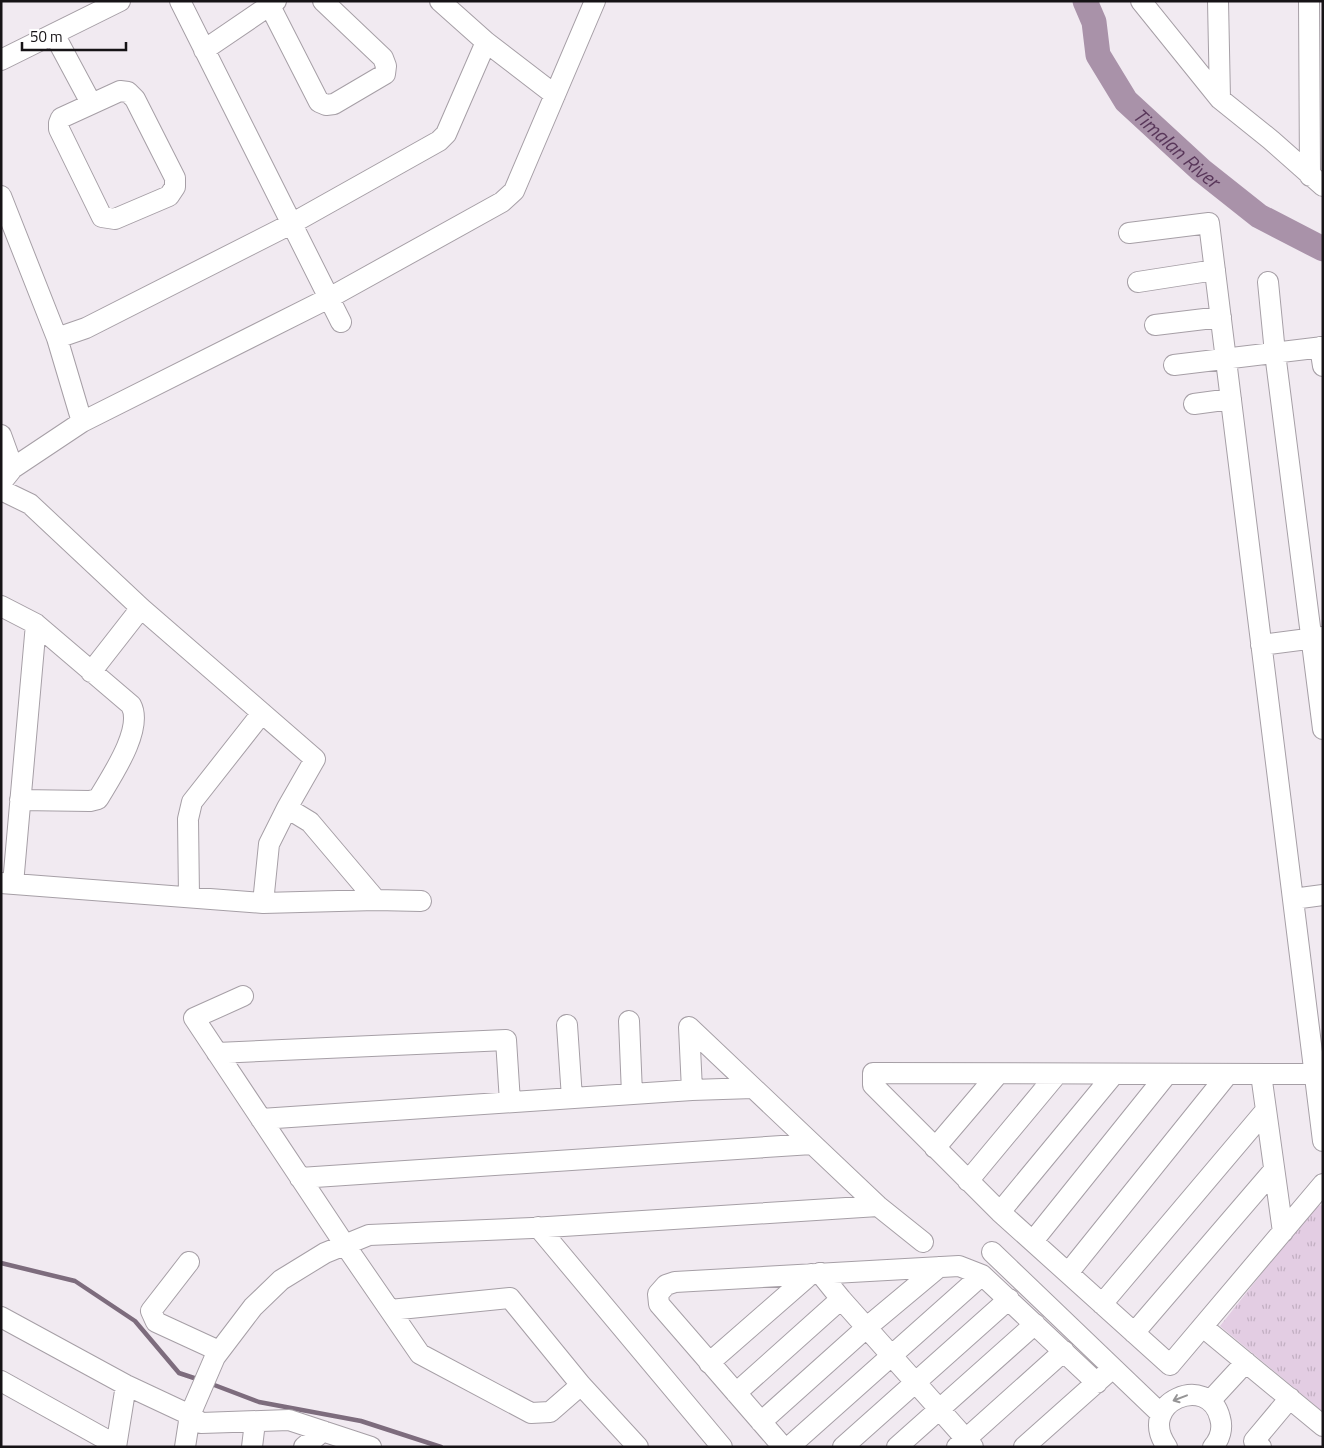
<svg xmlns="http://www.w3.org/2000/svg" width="1324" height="1448" font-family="'Titillium Web',sans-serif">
  <defs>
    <pattern id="grass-tufts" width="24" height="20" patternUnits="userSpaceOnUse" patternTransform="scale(1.25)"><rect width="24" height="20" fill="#e3cde3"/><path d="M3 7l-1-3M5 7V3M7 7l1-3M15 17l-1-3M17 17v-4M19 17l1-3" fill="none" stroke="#c2afc2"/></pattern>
  </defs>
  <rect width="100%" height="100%" fill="#f1eaf1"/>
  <path fill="url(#grass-tufts)" d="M1323 1205V1412L1220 1326 1315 1206Z"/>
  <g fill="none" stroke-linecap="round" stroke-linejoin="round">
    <path stroke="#7d6c7d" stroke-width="4.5" d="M1 1263 75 1281 135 1321 179 1373 200 1380
      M209 1383 259 1402 361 1421 441 1447"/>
    <path stroke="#a992a9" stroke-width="25" id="s1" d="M1085 1 1094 22 1098 55 1126 101 1201 170 1259 216 1323 249"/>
    <defs>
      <path id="minor" d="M180 1 341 322
        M440 1 486 42 555 95
        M1141 1 1220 99 1271 140 1323 186
        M1218 1 1220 99
        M1309 1 1310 176
        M270 6 319 102 326 105 334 104 385 74 386 66 383 58 323 1
        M54 34 91 103
        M204 50 276 1
        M1 60 120 1
        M120 91 128 92 135 99 175 178V187L169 196 115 219 102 217 59 129V123L61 118Z
        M1 196 57 338 82 422
        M1129 233 1209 223 1323 1141
        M1138 282 1215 270
        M1268 282 1275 353 1323 729
        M1155 325 1221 317
        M57 338 86 328 291 224 439 141 446 134 486 42
        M1320 347 1323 366
        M1174 365 1323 347
        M1194 404 1231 399
        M1 435 13 468
        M1 483 13 468 82 422 329 298 502 202 514 191 595 1
        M1 490 30 504 141 608 315 759 287 808
        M1 606 36 624 131 705C144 729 111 777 98 799L90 801 20 800
        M1261 645 1323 637
        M91 672 141 608
        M1 883 263 903 376 900 421 901
        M13 884 36 624
        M189 897 188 819 192 802 262 713
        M1293 899 1323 895
        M263 903 269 844 287 808 310 822 376 900
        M243 996 194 1018 345 1245 420 1354 531 1413 550 1412 581 1385
        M629 1021 632 1094
        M567 1025 572 1098
        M217 1053 506 1040 510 1102
        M1261 1074 1283 1232
        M1315 1074 873 1073V1085L1000 1212 1170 1365 1323 1184
        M692 1090 689 1027 878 1206 923 1242
        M261 1119 692 1090 753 1088
        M935 1148 998 1074
        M300 1178 812 1144
        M968 1181 1057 1074
        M1000 1212 1114 1074
        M538 1227 722 1447
        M1033 1241 1167 1074
        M992 1252 1161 1414
        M189 1262 151 1311 156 1322 219 1351
        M820 1273 841 1299 973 1447
        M1068 1273 1228 1074
        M1102 1304 1266 1110
        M390 1310 510 1298 581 1385 638 1447
        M1 1317 126 1385 190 1415 201 1423 289 1420 371 1447
        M1203 1327 1323 1426
        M1134 1333 1274 1170
        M709 1363 811 1274
        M1 1381 116 1445
        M736 1393 841 1299
        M1210 1401 1246 1362
        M761 1422 866 1328 939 1267
        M116 1447 126 1385
        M185 1447 190 1415 215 1357 253 1307 281 1280 325 1253 369 1235 532 1228 878 1206
        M252 1447 255 1422
        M304 1447 323 1431
        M783 1447 659 1304 658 1294 666 1285 675 1282 959 1266 982 1275 1097 1383
        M789 1447 982 1275
        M843 1447 1009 1299
        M897 1447 1035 1324
        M957 1447 1064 1351
        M1024 1447 1106 1374
        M1167 1447C1135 1402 1209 1372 1220 1418 1223 1428 1220 1439 1213 1447
        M1261 1447 1254 1441 1290 1398"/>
    </defs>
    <use href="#minor" stroke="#a69fa6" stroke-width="22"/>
    <use href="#minor" stroke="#fff" stroke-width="20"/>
  </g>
  <defs><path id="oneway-shaft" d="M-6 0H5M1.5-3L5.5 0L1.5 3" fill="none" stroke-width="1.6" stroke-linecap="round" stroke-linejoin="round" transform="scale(1.25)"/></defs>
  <use stroke="#969596" href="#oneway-shaft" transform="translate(1180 1398) rotate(159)"/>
  <g text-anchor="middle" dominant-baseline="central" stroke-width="4" stroke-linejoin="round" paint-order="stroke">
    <g font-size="20" font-style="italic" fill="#59375a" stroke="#fff">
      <text stroke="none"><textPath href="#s1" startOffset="179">Timalan River</textPath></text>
    </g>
  </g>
  <rect width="1324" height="1448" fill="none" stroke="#161316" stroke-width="5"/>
  <path d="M22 42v8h104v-8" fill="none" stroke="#161316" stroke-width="2.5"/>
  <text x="30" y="42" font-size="15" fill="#161316" stroke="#ffffff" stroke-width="4" paint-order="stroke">50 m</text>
</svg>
